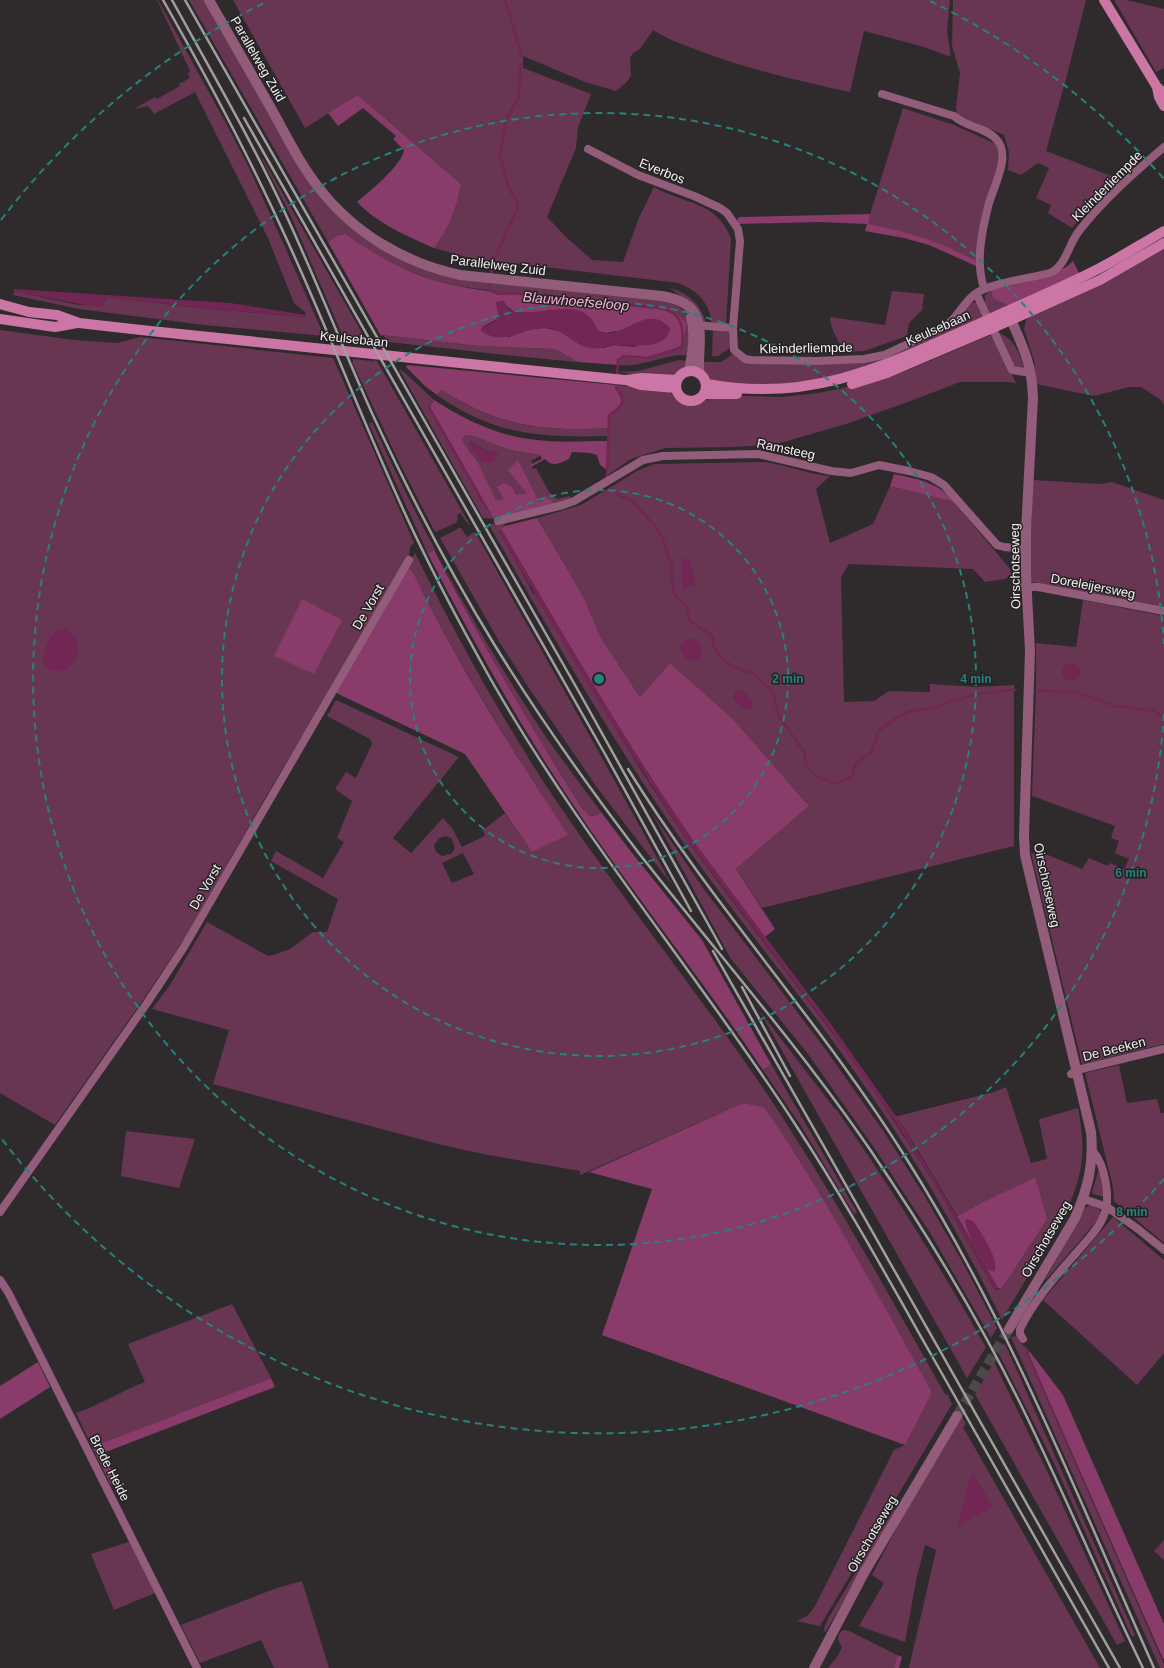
<svg xmlns="http://www.w3.org/2000/svg" width="1164" height="1668" font-family="Helvetica,sans-serif">
  <rect width="100%" height="100%" fill="#2f2b2d"/>
  <path fill="#683553" fill-rule="evenodd" d="M157 0H158L227 125 249 168 285 247 324 336 204 325 79 309 13 295 14 291 79 305H103L106 297 201 308 306 317 305 312 294 303 268 238 195 92 154 114 148 106 134 109 155 97 157 99 180 86 179 84 190 78 188 73 190 71Z
    M189 0H205L313 188 410 264 661 299C666 301 672 302 676 305 694 314 689 339 687 355 663 354 642 368 618 365L621 358 628 357 639 359 672 351 667 308 513 294 458 286 433 280 399 267 374 254 345 234 338 235 328 242Z
    M233 0H950L947 32 951 57 921 46 864 31 850 92C798 81 747 69 697 50 682 44 667 39 653 30L640 49 633 53 630 58 631 76 626 83 616 91 585 82 523 56V68L591 94 578 127 576 148 547 217 566 237 592 260 623 262 638 220 654 187C683 204 718 201 731 239L726 325 712 324C709 303 699 291 678 283L470 258 434 248C449 229 457 208 461 184L358 95 305 128Z
    M953 0H1086L1067 75 1046 151 1119 179 1088 208 1072 228 1048 213 1051 205 1036 198 1049 168 1038 163 1021 175 1008 170 1009 152 1004 135 957 115 956 108 960 73 952 46Z
    M1114 0H1126L1164 9V68L1156 72Z
    M903 108 954 125 996 144 999 153V166L977 261C942 243 905 231 867 224Z
    M262 159H263L366 340H362L360 337V340L344 339 291 216Z
    M1164 247V405L1161 400 1141 387H1129L1094 396 1036 384 1034 360 1024 329 1027 317Z
    M670 288C689 293 701 305 706 323L702 322 686 300Z
    M991 290 1010 306 991 315 985 303V295Z
    M892 291 924 294 922 310 909 323 907 336 864 351 845 352C839 342 830 329 830 317L885 325Z
    M973 302 977 303 986 317 904 354 836 379 769 386 713 383 703 370 700 362H721L734 353 748 363 758 364 808 365 855 362 953 325 966 307Z
    M0 330 74 340 117 343 140 337 333 358 414 543 410 547 409 556 328 694 279 774 186 936 143 1000 55 1125 0 1093Z
    M713 330 729 332 731 347 718 356H712Z
    M998 333C1013 336 1021 356 1024 369L1016 367 1012 363Z
    M993 334 1016 383 1009 382H960L905 403 846 424 777 444 734 447 665 448 631 459 608 475V436C540 438 494 435 437 395L442 390C496 426 543 432 608 428V417L614 409 620 394 616 385 661 389 670 392 678 401 689 406 698 405 715 395 782 397 818 393 839 389 906 371Z
    M383 335 479 346 555 349 578 362 514 356 389 342Z
    M353 359 372 361 373 363V360L377 361 470 525 468 524 460 513 457 515 458 519 456 523 435 532 400 464 352 362 353 361Z
    M679 360 687 361 686 366 672 376 661 377 617 372 638 371Z
    M399 369 405 373 434 400 429 408 494 519 483 518Z
    M372 422C422 530 478 635 544 734 562 760 582 786 601 812L597 815 590 816 581 807C528 723 479 638 435 550L428 554 369 424Z
    M466 435C477 435 488 443 499 446 512 451 526 453 540 455V456L531 461 533 464 530 465 533 469 536 468 549 492 557 499 570 496 571 501 552 506 543 501 539 503 534 494 519 483 528 495H516L512 487 504 499 496 500 478 462 469 451 462 439ZM469 440 484 450 496 452 482 462Z
    M765 462C787 465 807 474 830 476L816 489 830 543 873 524 890 486 954 502 1010 569 1011 574 1005 579 985 582 973 569 849 564 841 577 844 702 874 701 889 691 930 692V684L976 687 1014 685V846L762 908 736 869 809 806 733 719 670 663 640 697 601 638 583 596 537 518 581 505 637 471 654 464Z
    M1033 480 1100 484 1112 482 1164 500V608L1032 582 1029 578V575Z
    M504 521 505 526 499 531 534 595H535L642 772 687 840 715 878 865 1076 936 1186 995 1290 1001 1289 1035 1177 983 1202 957 1216 919 1152 900 1122 894 1117 994 1092 1006 1087 1031 1163 1047 1159 1039 1120 1040 1119 1078 1108C1086 1150 1084 1175 1065 1213L1002 1320C961 1236 913 1154 859 1078 804 998 741 924 685 845 613 743 551 633 489 525Z
    M459 528H461L467 537 475 532 601 756 672 885 598 789 531 691 500 643 440 538Z
    M415 553C454 632 497 710 545 784 613 887 691 983 761 1085 828 1184 886 1290 945 1394L948 1395 952 1404 820 1626 797 1621 807 1616 814 1608 894 1450 905 1445 931 1390 823 1201 764 1107 743 1103 580 1175V1171L488 1155 442 1145 213 1084 229 1030 152 1009 170 985 207 922 268 956 274 955 290 949 313 932H327L338 899 271 861 276 851 323 878 344 842 337 838 352 801 335 789 346 772 356 778 372 744 370 739 327 716 336 700 459 757 393 838 411 853 443 818 452 828 462 847 485 836 483 830 505 813 532 852 567 835C513 749 456 663 412 570L406 568ZM446 836 452 839 455 849 451 854 442 856 436 852 434 846 439 838ZM463 853 474 874 452 883 442 863Z
    M1083 600 1164 616V1044L1082 1064 1031 853 1048 855 1082 869 1089 858 1108 866 1110 863 1124 869 1129 859 1115 853 1119 841 1111 838 1115 826 1032 796 1036 691V643L1076 647Z
    M652 813 703 888 826 1050 884 1132 924 1195 963 1263 995 1324 997 1328 991 1338 932 1236 873 1146 808 1054 731 959Z
    M759 1010 835 1109H836C889 1184 937 1262 983 1342L986 1347 967 1378Z
    M771 1064 857 1212 854 1214 801 1126 763 1070Z
    M1119 1065 1127 1103 1157 1099 1161 1113H1164V1243L1114 1201 1113 1187 1085 1073Z
    M126 1131 195 1139 179 1188 121 1176Z
    M1099 1169 1105 1197 1093 1194 1092 1192Z
    M1090 1205 1099 1209 1102 1215 1044 1282 1085 1208Z
    M1113 1217 1164 1260V1353L1137 1385 1043 1300Z
    M232 1304 271 1378 92 1447 76 1413C100 1405 121 1391 145 1382L128 1344Z
    M1010 1335 1011 1337 1018 1336 1021 1339 1019 1341 1030 1352 1028 1353 1025 1349 1164 1664V1668H1160Z
    M1005 1344 1135 1635 1132 1637 1055 1465 999 1354Z
    M994 1362 1046 1469 1125 1641 1117 1645 975 1394Z
    M962 1417 966 1424 963 1427 1100 1668H909L936 1550 925 1545 916 1581 905 1642 859 1626 884 1583 872 1575 904 1514Z
    M894 1509 896 1510 825 1633 824 1628 829 1617Z
    M1164 1540V1560L1154 1551Z
    M129 1542 155 1593 114 1610 91 1554Z
    M302 1581 329 1668H274L261 1640 200 1663 181 1625 277 1588Z
    M843 1630 849 1631 897 1655 894 1668H828L837 1657 842 1647 838 1640 839 1634Z"/>
  <path fill="#893c6a" fill-rule="evenodd" d="M358 95 461 184C457 208 449 229 434 248 407 236 378 224 357 202 368 193 403 164 404 150L393 139 396 136 363 108 338 126 328 113Z
    M870 214 868 224C910 232 938 241 977 261L976 266 929 245 904 238 865 231 867 224 820 222 738 224 737 220 739 217Z
    M345 234C373 253 401 270 433 280 471 291 511 294 550 297 589 301 628 305 667 308L677 315 686 323 683 344C671 351 657 357 644 359 636 360 629 357 621 358L618 365 578 362 555 349 479 346 383 335 381 336 328 242 338 235ZM496 302 507 306 514 312 531 313 552 310 601 332 606 333 616 331 637 347 614 345 603 348 560 331 545 328 530 329 509 337 482 327 497 319 499 314Z
    M1073 261 1080 275 1010 306 993 298 991 290C1014 284 1056 279 1073 261Z
    M407 365 616 385 621 401C616 415 607 407 608 428 543 432 497 426 442 390L437 395 425 386 406 367Z
    M434 400C465 420 500 437 537 440 560 443 584 441 608 441L607 470 600 465 597 455 590 453 572 452 569 459C560 463 553 468 545 459L531 467 530 465 542 459 540 455C526 453 512 451 499 446 488 443 477 435 466 435L462 439 469 451 478 462 496 500 504 499 497 487 504 483 512 487 516 495 527 494 508 470 518 460 539 502 543 501 542 498 545 496 553 502 552 506 494 519 430 407Z
    M894 474C917 479 939 482 954 502L890 486Z
    M537 518 583 596 601 638 640 697 670 663 733 719 809 806 736 869 775 929 765 937C740 904 714 872 691 838 623 738 562 633 501 529L505 526Z
    M434 550C479 638 528 723 581 807L590 816 597 815 601 812 632 853 702 940 771 1064 763 1070C702 979 633 894 572 803 518 723 472 639 428 554Z
    M406 568 412 570C456 663 512 749 568 835L532 852 465 754 334 692Z
    M302 599 342 620 314 674 274 656Z
    M743 1103 764 1107C826 1197 877 1295 931 1390V1394L905 1445 602 1335 652 1189 589 1172Z
    M1035 1177 1047 1219 1003 1286 1001 1289 998 1288 957 1216 983 1202Z
    M1030 1352 1063 1395 1164 1624V1658L1163 1659 1028 1353Z
    M38 1362 50 1387 0 1419V1386Z
    M271 1378 275 1387 103 1453 118 1482 111 1485 92 1447Z
    M897 1655 902 1657 899 1668H894Z"/>
  <path fill="#712654" d="M14 289 230 303 306 315V317L201 308 106 297 102 307 90 306 14 291Z
    M504 301C506 304 508 309 511 311 515 313 520 312 524 312 552 314 585 296 598 331 622 343 646 301 670 328 667 352 630 344 614 345 606 346 598 350 590 348 574 346 565 329 546 328 523 327 503 347 481 331V328L495 321 498 316 496 302Z
    M430 407 432 410 490 513 484 507 430 412 429 408Z
    M469 440 484 450 496 452 498 454C497 462 489 465 482 462L469 445Z
    M501 529 592 683 646 770 692 839 833 1027 900 1122 938 1185 998 1288 995 1290 993 1286 936 1186 893 1118 830 1029 687 840 614 727 535 595 531 586H530L499 532Z
    M689 558 696 585 682 588V560Z
    M66 629C90 641 75 678 50 670L43 662C44 649 50 628 66 629Z
    M686 639H695L700 644 702 656 697 660 690 661C684 657 681 654 680 647Z
    M1062 672a9 9 0 1 1 18 0a9 9 0 1 1-18 0Z
    M740 690 744 692 753 701V706L750 710 742 708 733 698 735 691Z
    M966 1219 973 1221C980 1231 1001 1261 994 1272L988 1269C983 1260 962 1227 966 1219Z
    M1026 1349 1028 1353 1164 1664 1025 1350Z
    M972 1472 993 1507 957 1526Z"/>
  <g fill="none" stroke-linecap="round" stroke-linejoin="round">
    <path stroke="#712654" stroke-width="2.5" d="M505 0 522 56
      M491 276 492 263 518 208 516 201 508 186 500 155 506 120 518 98 521 65
      M490 281 491 291 498 294 512 293 658 308C682 312 684 325 682 347L680 348 648 358 624 356 618 360 617 376
      M607 476 609 416C614 410 626 406 622 396 621 393 617 391 616 388V381
      M612 489 618 495 632 501 656 527 662 537 672 566 671 576 675 595 686 606 690 621 710 634 713 638V646L721 657 732 666 753 674 768 687 773 694 779 716 804 752 806 763 810 770 816 776 827 780 834 784 852 777 855 764 871 752 875 742 879 730 901 715 911 711 935 708 948 702 982 693 1015 690
      M1036 691 1075 692 1116 706 1154 711 1164 717"/>
    <path stroke="#4d494b" stroke-width="10" stroke-dasharray="10 5" stroke-linecap="butt" d="M957 1416 1009 1329"/>
    <path stroke="#925c7a" stroke-width="8" d="M882 94 954 116C966 127 985 127 996 139 1003 146 1003 154 1002 162 1000 176 993 190 989 203 982 230 975 262 984 288
      M588 149 638 175 694 196 720 208 727 213 738 229 740 241 733 328 734 350 745 359 751 360 816 361 864 359 884 355 946 326C958 317 963 303 975 294 990 283 1031 278 1050 273 1066 266 1068 245 1079 231 1103 200 1134 173 1164 147
      M976 293 1012 370 1031 373
      M694 325 733 328
      M498 521 563 505 574 501 643 460 663 456 758 454 831 471 851 473 879 465 909 471 931 477 944 485 997 545 1004 547 1026 549
      M1018 587H1038L1164 611
      M1071 1074 1077 1070 1164 1049
      M1084 1199 1107 1207 1138 1229 1164 1250
      M0 1212 147 1003 184 947 409 560
      M0 1280 8 1292 197 1668
      M1023 1339 1020 1334V1329C1034 1300 1056 1276 1077 1252 1086 1241 1099 1229 1104 1215 1111 1198 1105 1165 1093 1151"/>
    <path stroke="#925c7a" stroke-width="10" d="M209 0C230 37 251 74 272 110 287 137 300 164 319 188 354 233 404 263 460 275L662 296C711 304 698 335 699 373
      M1008 313C1022 345 1032 362 1033 398L1026 531V576L1030 651 1024 835 1025 855 1091 1132C1094 1164 1088 1188 1075 1218L1009 1329
      M689 371C692 355 696 334 691 317
      M814 1668 864 1573 957 1416"/>
    <path stroke="#cb76a5" stroke-width="10" d="M1104 0 1157 87 1164 93
      M1157 87 1159 97 1164 106
      M0 304 29 312 57 315 79 323 141 330 625 380 642 378 677 380
      M0 319 55 327 77 323
      M676 386a15 15 0 1 1 30 0a15 15 0 1 1-30 0Z
      M629 381 641 385 676 388
      M707 384C814 404 891 363 985 321 1020 305 1056 290 1090 273 1115 261 1139 245 1164 231
      M852 384 887 373 993 328 1100 280 1164 243
      M705 394H737"/>
    <path stroke="#a19e9f" stroke-width="2.5" d="M163 0C208 79 250 158 287 240 326 325 359 412 398 498 425 559 457 619 490 678 579 835 697 973 795 1124 843 1197 885 1273 928 1349 988 1455 1049 1562 1109 1668
      M172 0C211 71 252 141 286 215 316 280 342 346 371 411 408 491 448 569 494 644 538 716 587 785 638 852 716 952 800 1047 871 1151 926 1232 977 1316 1020 1403 1063 1490 1100 1580 1143 1668
      M185 0 579 692 722 949
      M244 118 605 754 691 911
      M628 769C712 905 821 1022 906 1158 1007 1318 1077 1495 1154 1668
      M713 951 1120 1668
      M742 987 790 1076"/>
  </g>
  <g fill="none" stroke="#26827b" stroke-width="2" stroke-dasharray="7 5">
    <circle cx="599" cy="679" r="189"/>
    <circle cx="599" cy="679" r="377"/>
    <path d="M1164 714A566 566 0 1 1 1164 644"/>
    <path d="M1164 1179A754 754 0 0 1 1 1138M1 220A754 754 0 0 1 268 1M930 1A754 754 0 0 1 1164 179"/>
  </g>
  <g text-anchor="middle" dominant-baseline="central" stroke-width="3" stroke-linejoin="round" paint-order="stroke">
    <g font-size="13" fill="#f4f1f2" stroke="#252123">
      <text transform="translate(258 59) rotate(60)">Parallelweg Zuid</text>
      <text transform="translate(662 171) rotate(22)">Everbos</text>
      <text transform="translate(1107 186) rotate(-45)">Kleinderliempde</text>
      <text transform="translate(498 265) rotate(7)">Parallelweg Zuid</text>
      <text transform="translate(938 328) rotate(-24)">Keulsebaan</text>
      <text transform="translate(354 339) rotate(6)">Keulsebaan</text>
      <text transform="translate(806 348) rotate(-1)">Kleinderliempde</text>
      <text transform="translate(786 449) rotate(12)">Ramsteeg</text>
      <text transform="translate(1015 566) rotate(-91)">Oirschotseweg</text>
      <text transform="translate(1093 586) rotate(11)">Doreleijersweg</text>
      <text transform="translate(368 607) rotate(-60)">De Vorst</text>
      <text transform="translate(1047 885) rotate(78)">Oirschotseweg</text>
      <text transform="translate(205 887) rotate(-60)">De Vorst</text>
      <text transform="translate(1114 1049) rotate(-14)">De Beeken</text>
      <text transform="translate(1046 1239) rotate(-60)">Oirschotseweg</text>
      <text transform="translate(110 1468) rotate(63)">Brede Heide</text>
      <text transform="translate(872 1534) rotate(-60)">Oirschotseweg</text>
    </g>
    <g font-size="14" font-style="italic" fill="#f9b6da" stroke="#252123">
      <text transform="translate(576 301) rotate(5)">Blauwhoefseloop</text>
    </g>
  </g>
  <circle cx="599" cy="679" r="6" fill="#26827b" stroke="#252123" stroke-width="2"/>
  <g font-size="12" text-anchor="middle" font-weight="bold" fill="#26827b" stroke="#252123" stroke-width="3" stroke-linejoin="round" paint-order="stroke">
    <text x="788" y="683">2 min</text>
    <text x="976" y="683">4 min</text>
    <text x="1131" y="877">6 min</text>
    <text x="1132" y="1216">8 min</text>
  </g>
</svg>
